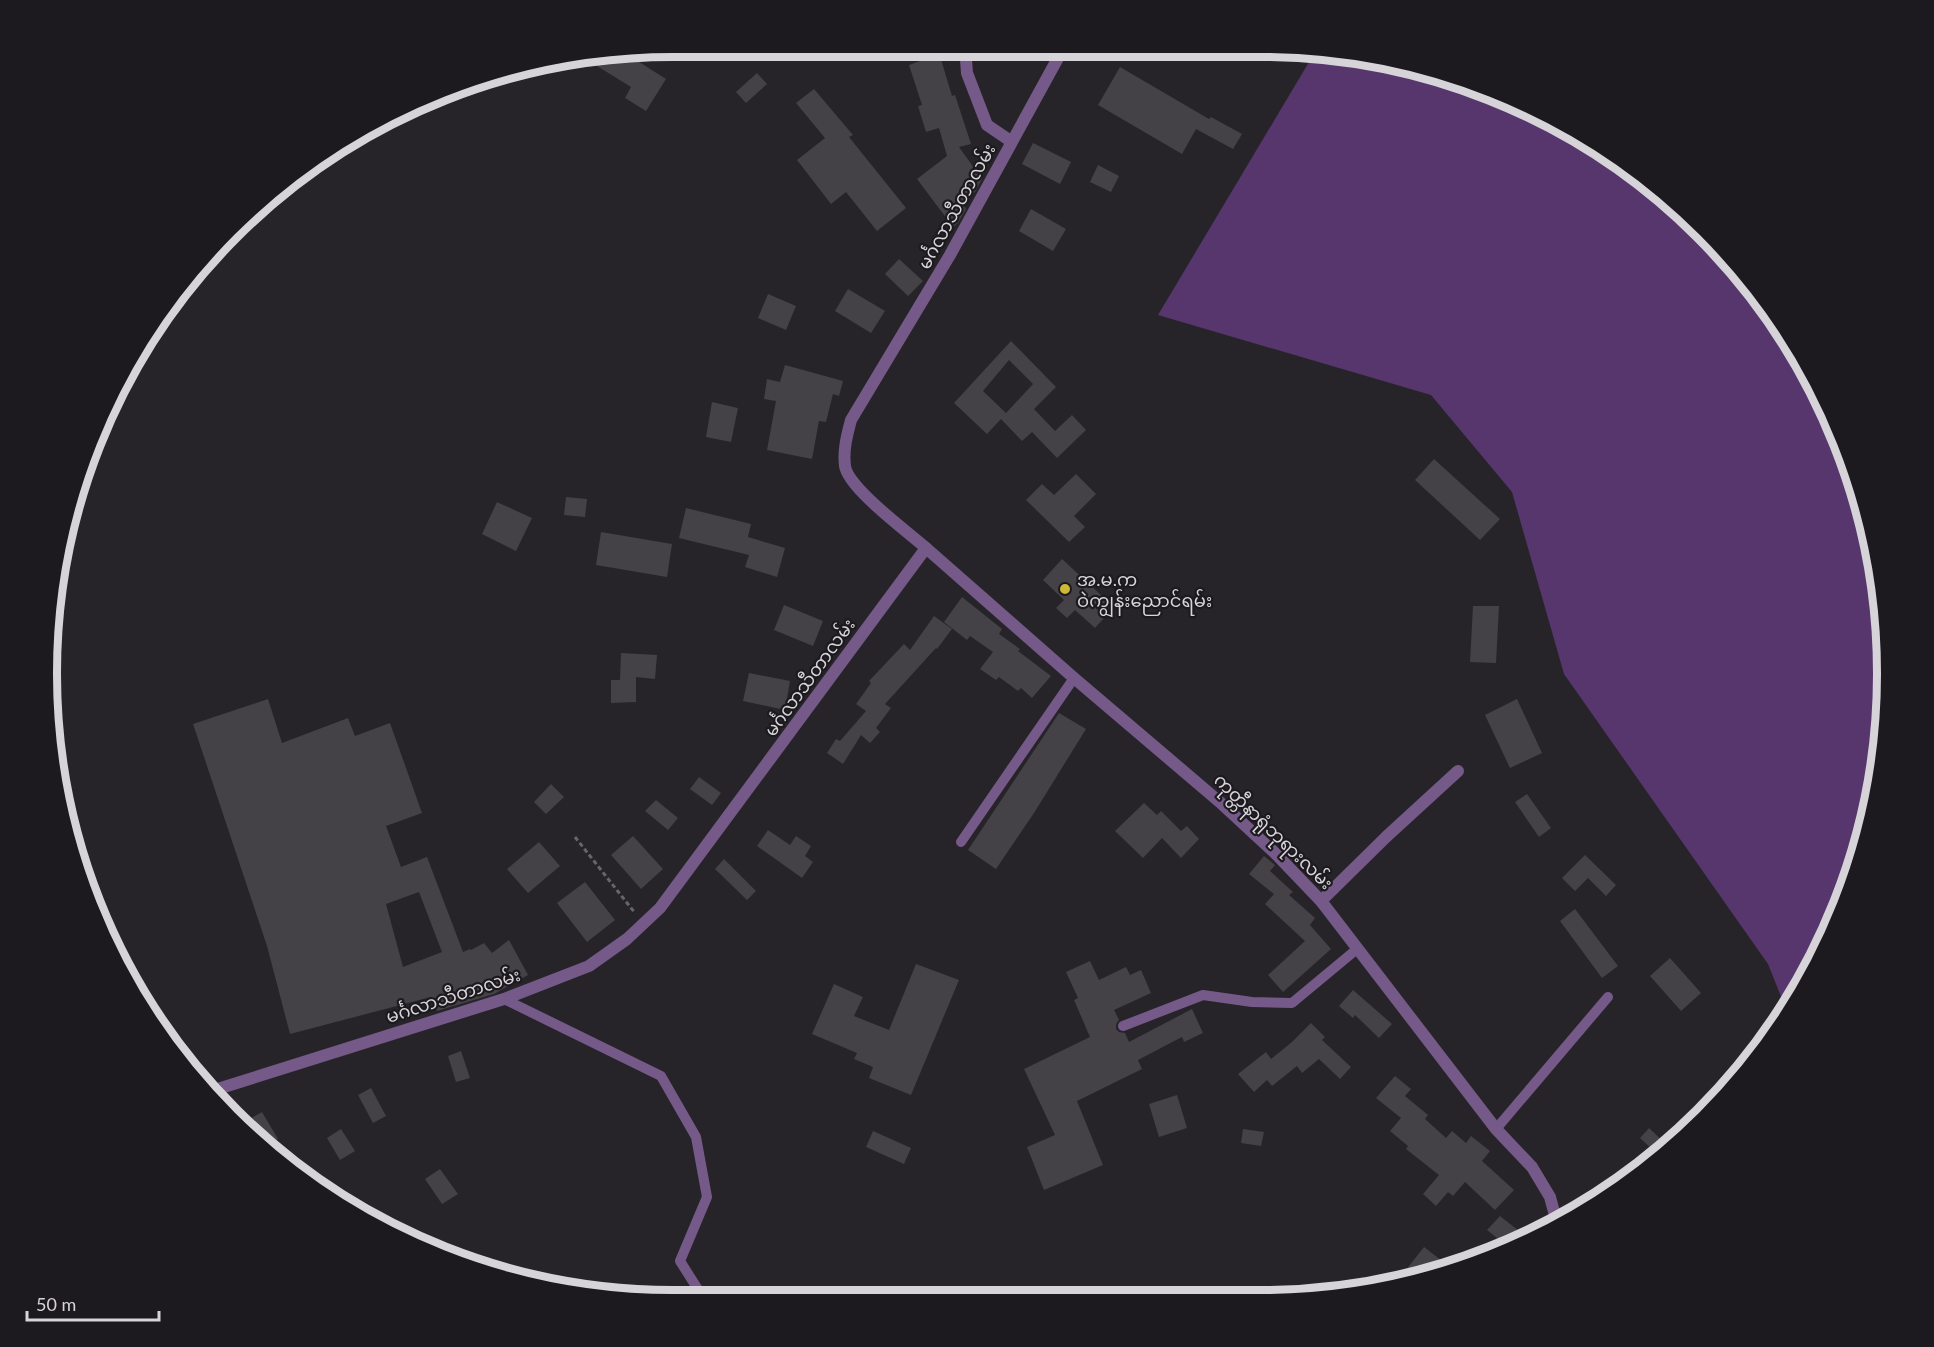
<svg xmlns="http://www.w3.org/2000/svg" width="1934" height="1347" font-family="Lato,'Noto Sans Myanmar',sans-serif">
  <rect width="100%" height="100%" fill="#262429"/>
  <path fill="#57366e" d="M1315 52 1383 59 1500 94 1574 130 1642 176 1732 260 1803 360 1854 472 1882 591 1886 714 1866 835 1823 951 1786 1009 1768 964 1564 674 1512 492 1431 395 1158 315Z"/>
  <path fill="#444147" fill-rule="evenodd" d="M917 46H937L952 96 955 95 971 144 959 147 982 179 975 192 961 202 966 209 958 223 953 227 917 179 947 156 939 128 926 132 918 106 922 105 909 65 920 61Z
    M642 51 636 60 666 79 646 111 625 98 631 87 584 58Z
    M1120 67 1209 119 1211 117 1242 134 1233 149 1196 129 1182 154 1098 105Z
    M757 73 767 84 746 103 736 92Z
    M814 89 853 135 849 137 906 208 877 231 846 192 831 204 797 160 825 138 796 103Z
    M1033 143 1071 162 1060 184 1022 164Z
    M1098 165 1119 176 1111 192 1090 182Z
    M1031 209 1066 229 1053 251 1019 231Z
    M899 259 923 281 908 296 885 274Z
    M848 289 885 311 871 333 835 311Z
    M768 294 796 306 786 330 758 318Z
    M1011 341 1056 387 1034 409 1055 431 1072 415 1086 430 1057 458 1032 432 1022 441 1001 419 987 434 954 403ZM1009 360 1033 384 1006 413 983 391Z
    M785 365 843 381 839 396 833 394 826 422 819 421 812 459 767 450 776 401 764 399 767 379 780 382Z
    M712 402 738 408 731 442 706 437Z
    M1434 459 1500 519 1480 540 1415 480Z
    M1076 474 1096 494 1074 516 1085 527 1069 542 1026 500 1042 484 1054 495Z
    M566 497 587 499 585 517 564 515Z
    M497 502 532 518 516 551 482 534Z
    M686 508 751 524 748 537 785 548 777 577 745 567 749 555 679 538Z
    M601 532 672 544 667 577 596 565Z
    M1062 559 1114 607 1095 628 1075 610 1067 618 1056 608 1064 600 1043 580Z
    M962 597 1002 629 999 634 1020 649 1018 651 1051 676 1032 698 1021 688 1018 691 999 677 996 680 980 669 993 652 970 636 967 640 944 622Z
    M784 605 823 621 813 646 774 630Z
    M1473 606H1499L1496 663 1470 662Z
    M934 616 952 629 937 649 936 648 885 704 891 708 876 728 880 732 870 743 861 735 843 764 827 753 836 739 840 741 866 711 856 704 871 683 869 681 904 644 910 650Z
    M621 653 657 655 655 679 636 677V702L611 703V680H620Z
    M749 673 790 681 785 710 743 701Z
    M268 699 282 743 348 718 355 736 390 723 422 813 386 826 401 867 427 857 463 952 470 949 471 950 484 943 492 953 509 940 528 975 494 994 437 1011 431 997 290 1034 267 946 193 724ZM419 892 442 952 403 967 386 904Z
    M1517 699 1542 753 1510 768 1485 715Z
    M1059 713 1086 729 1034 813 996 869 968 850Z
    M699 777 721 793 712 805 690 789Z
    M551 784 564 797 546 814 534 802Z
    M1527 794 1551 828 1539 837 1515 802Z
    M656 800 678 818 668 830 645 811Z
    M1144 803 1157 815 1161 811 1181 831 1187 826 1199 839 1181 858 1162 838 1143 858 1115 831Z
    M768 830 790 845 796 836 811 846 805 856 813 862 802 878 757 846Z
    M633 836 663 869 641 889 611 855Z
    M539 842 560 866 528 893 507 869Z
    M1585 855 1616 885 1606 896 1588 878 1575 891 1562 878Z
    M1264 856 1275 865 1270 871 1293 892 1289 895 1315 918 1310 925 1331 949 1283 992 1268 975 1305 941 1265 904 1274 894 1249 874Z
    M724 859 756 891 747 900 715 869Z
    M585 882 615 920 587 942 557 903Z
    M1575 909 1618 966 1602 978 1560 921Z
    M1670 958 1701 993 1681 1011 1650 976Z
    M1090 961 1099 980 1126 967 1130 975 1141 970 1151 993 1114 1010 1119 1020 1116 1024V1029L1119 1032 1125 1033 1129 1042 1192 1009 1203 1033 1184 1042 1182 1037 1138 1060 1142 1069 1077 1101 1103 1165 1044 1190 1027 1147 1055 1135 1024 1069 1090 1037 1074 1000 1078 998 1066 972Z
    M916 964 959 980 911 1095 869 1078 873 1067 854 1059 857 1053 812 1034 834 984 863 997 854 1016 889 1030Z
    M1353 990 1392 1024 1379 1038 1355 1015 1353 1018 1339 1006Z
    M1311 1023 1325 1037 1322 1040 1351 1067 1340 1079 1319 1059 1302 1073 1297 1066 1272 1086 1267 1080 1254 1092 1238 1074 1266 1052 1271 1059 1292 1042Z
    M461 1051 470 1078 456 1082 448 1056Z
    M1395 1076 1411 1089 1405 1096 1428 1115 1425 1119 1446 1138 1452 1131 1466 1143 1471 1136 1490 1151 1482 1161 1514 1190 1495 1210 1465 1182 1453 1196 1448 1192 1436 1206 1423 1194 1439 1175 1406 1149 1408 1146 1390 1131 1401 1118 1376 1098Z
    M371 1088 386 1116 373 1123 358 1095Z
    M1177 1095 1187 1128 1159 1137 1149 1104Z
    M262 1112 278 1139 266 1147 248 1120Z
    M1649 1128 1668 1146 1658 1155 1640 1138Z
    M341 1129 355 1151 340 1160 327 1138Z
    M1243 1129 1264 1132 1261 1146 1241 1143Z
    M873 1131 911 1148 904 1164 866 1147Z
    M440 1169 458 1194 442 1204 425 1179Z
    M1500 1216 1529 1239 1508 1247 1487 1230Z
    M1424 1247 1446 1264 1438 1273 1410 1282 1402 1275Z"/>
  <g fill="none" stroke-linecap="round" stroke-linejoin="round">
    <path stroke="#67656a" stroke-width="3" stroke-dasharray="4.5 3" stroke-linecap="butt" d="M575 837 635 913"/>
    <path stroke="#745989" stroke-width="10" d="M961 842 1074 678
      M504 999 661 1076 696 1137 707 1197 680 1261 704 1299
      M1123 1026 1203 995 1252 1002 1292 1003 1357 949
      M1496 1129 1608 997"/>
    <path stroke="#745989" stroke-width="12" d="M965 47 967 73 987 125 1012 142
      M1321 901 1386 837 1458 771
      M208 1092 504 999 589 966 627 939 660 908 926 548C908 532 848 488 845 466 843 450 847 435 851 420L950 255 1064 47"/>
    <path stroke="#745989" stroke-width="12" d="M926 548 1074 678 1222 804 1277 855 1321 901 1496 1129 1532 1167 1550 1197 1557 1223"/>
  </g>
  <circle fill="#ceb838" stroke="#1d1a1f" stroke-width="2" cx="1065" cy="589" r="6"/>
  <g text-anchor="middle" dominant-baseline="central" stroke-width="4.5" stroke-linejoin="round" paint-order="stroke">
    <g font-size="18" fill="#d6d4d8" stroke="#1d1a1f">
      <text transform="translate(956 206) rotate(-61)">မင်္ဂလာသီတာလမ်း</text>
      <text transform="translate(809 677) rotate(-54)">မင်္ဂလာသီတာလမ်း</text>
      <text transform="translate(1274 831) rotate(44)">ကုတ္တီနာရုံဘုရားလမ်း</text>
      <text transform="translate(453 995) rotate(-18)">မင်္ဂလာသီတာလမ်း</text>
    </g>
    <g font-size="18" fill="#d6d4d8" stroke="#1d1a1f" text-anchor="start">
      <text x="1077" y="579">အ.မ.က<tspan x="1077" dy="21">ဝဲကျွန်းညောင်ရမ်း</tspan></text>
    </g>
  </g>
  <path d="M0 0H1934V1347H0ZM673 57H1261A616 616 0 0 1 1877 673V674A616 616 0 0 1 1261 1290H673A616 616 0 0 1 57 674V673A616 616 0 0 1 673 57Z" fill="#1d1a1f" fill-rule="evenodd"/>
  <path fill="none" stroke="#d6d4d8" stroke-width="8" d="M673 57H1261A616 616 0 0 1 1877 673V674A616 616 0 0 1 1261 1290H673A616 616 0 0 1 57 674V673A616 616 0 0 1 673 57Z"/>
  <path d="M27 1311v9h132v-9" fill="none" stroke="#d6d4d8" stroke-width="3"/>
  <text x="36" y="1311" font-size="18" fill="#d6d4d8" stroke="#1d1a1f" stroke-width="4.5" paint-order="stroke">50 m</text>
</svg>
